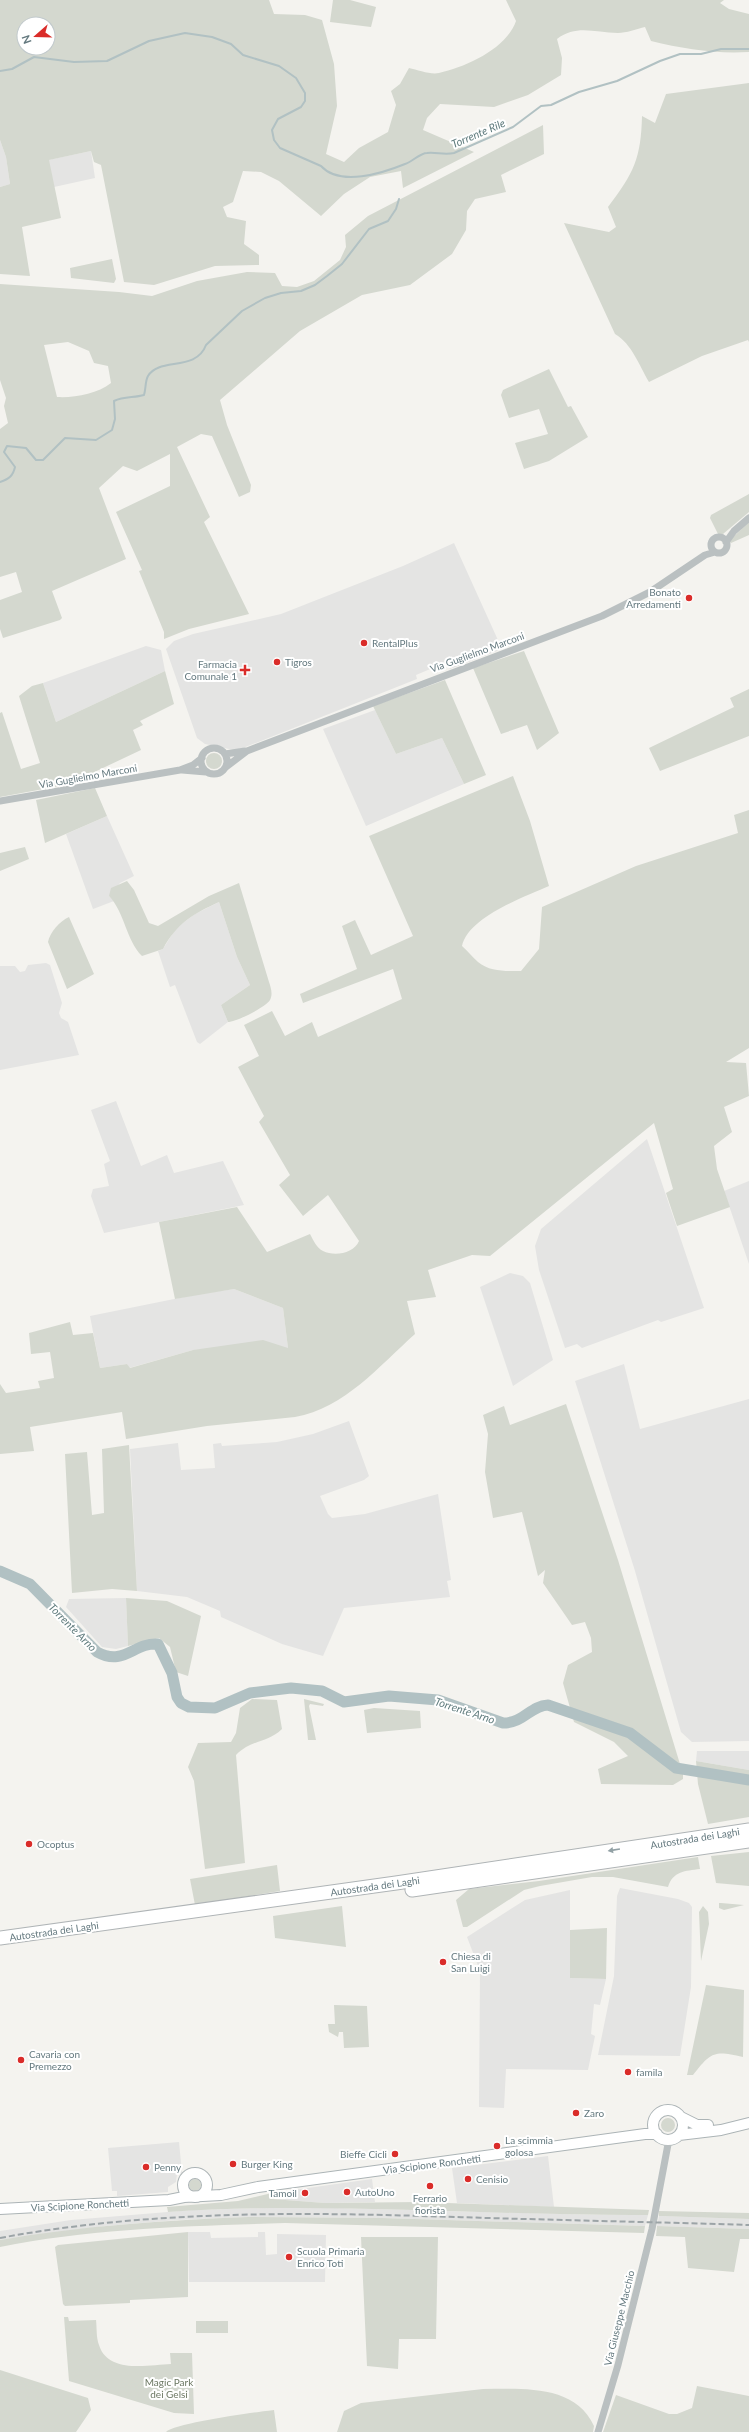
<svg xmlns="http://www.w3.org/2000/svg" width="749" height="2432" font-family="Lato,sans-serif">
  <rect width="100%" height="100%" fill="#f4f3ef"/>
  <path fill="#e4e4e3" d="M0 140 6 157 10 184 0 187Z
    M91 151 95 178 54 187 48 160Z
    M454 543 502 649 450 669 447 662 416 675 417 679 243 748 234 750 205 744 197 738 166 649 174 641 193 634 281 614 403 566Z
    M146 646 161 650 165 671 56 722 43 683Z
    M375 710 396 754 442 738 464 784 366 826 323 729Z
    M107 816 134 876 120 883 109 896 114 901 93 909 66 834Z
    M219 902 237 957 250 985 221 1005 228 1022 200 1044 197 1042 175 985 170 987 158 951 163 949 176 928 195 914Z
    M46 963 50 965 62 1003 59 1013 61 1018 68 1022 79 1055 0 1070V966H15L20 972 25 971 28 965Z
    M116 1101 141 1166 167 1155 174 1173 223 1161 244 1205 104 1233 91 1196 93 1189 109 1186 104 1164 110 1161 91 1110Z
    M647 1139 704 1308 661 1322 658 1320 582 1348 577 1344 565 1348 539 1270 535 1246 541 1229Z
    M749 1181V1264L724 1191Z
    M510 1273 523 1276 530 1283 553 1360 513 1386 480 1287Z
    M234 1289 283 1308 288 1348 193 1350 129 1368 127 1364 100 1368 90 1316 199 1294Z
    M624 1364 640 1429 749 1399V1741L692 1742 681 1732 635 1571 575 1381Z
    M349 1421 369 1476 364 1480 320 1496 328 1514 332 1518 365 1514 438 1494 451 1580 447 1581 450 1597 344 1608 323 1656 282 1644 221 1617 220 1611 187 1597 137 1591 130 1449 178 1443 181 1470 215 1468 213 1444 221 1443 222 1446 277 1442 313 1434Z
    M126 1598 128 1646 116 1649 102 1647 66 1607 69 1599Z
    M697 1751H749V1770L696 1761Z
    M620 1888 678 1899 689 1903 692 1907 691 1987 680 2056 598 2055 614 1976 617 1896Z
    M570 1890V1978L606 1979 600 2005 594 2004 591 2034 595 2036 588 2070 506 2069 504 2108 479 2107 480 1971 467 1937 525 1900Z
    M179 2142 182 2173 177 2174 176 2182 168 2187V2192L117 2196V2191H112L108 2148Z
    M548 2156 554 2207 457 2203 452 2168Z
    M372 2179 375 2202 325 2203 272 2199V2193Z
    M300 2207 597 2215H648L645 2226 382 2218 248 2217 178 2220 105 2226 0 2240V2231L71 2220 192 2210Z
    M659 2216 749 2219V2229L657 2226Z
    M188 2232H210L211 2238 258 2237V2232H265L266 2255 277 2254V2234L326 2235 325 2282H189Z"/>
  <path fill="#d4d8cf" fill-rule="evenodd" d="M0 0H269L274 14 305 15 322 20 334 64 337 106 326 154 344 162 359 148 388 132 396 105 391 91 400 84 409 68C418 70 431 75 439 73 467 67 507 48 516 21L506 0H724L720 3 729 9 749 14V52C715 54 684 49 651 41L645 27C637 29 626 33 618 33 595 33 577 24 557 39L562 58 561 75 528 95 494 107 440 104 427 118 423 130 474 152 403 188 401 171 370 177 344 194 321 216 279 181 261 172 243 171 233 202 223 207 227 217 246 221 244 244 259 255V265L215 266 154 285 124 282 101 165 94 162 91 151 49 160 61 218 22 227 30 276 0 274V187L10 184 6 157 0 140ZM24 24H48V48H24Z
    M333 0H350L376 7 371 27 330 22Z
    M749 83V342L748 340 702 356 649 382C639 365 632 344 615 334L564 223 609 232 616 227 608 207C634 173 641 158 642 116L655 123 666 94Z
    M543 125 544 154 501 175 506 192 475 199 467 211 466 230 452 254 410 285 362 295 300 331 220 400 227 425 251 485 250 492 239 497 212 436 201 434 177 447 210 517 204 522 249 614 189 629 164 639V632L139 571 142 570 116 512 170 486V454L137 471 123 466 99 488 126 559 52 591 62 618 60 620 3 638 0 629V600L22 592 16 572 0 577V429L8 423 4 406 6 398 0 380V284L119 292 152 296 197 281 247 272 275 273 282 286 297 287 314 281 340 260 346 247 345 235 368 216ZM68 342 89 351 94 363 108 366 111 383C97 394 74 398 57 397L44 345Z
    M112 259 116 279 114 283 71 278 70 268Z
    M549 369 568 407 571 406 588 437 549 461 524 469 515 443 548 434 539 409 509 418 501 395 503 390Z
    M749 494V512L723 534H718L710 518 711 515Z
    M749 522V535L731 543 729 541Z
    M524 651 559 733 537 750 527 725 501 734 473 668Z
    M165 671 174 704 140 721 143 725 133 730 141 750 86 776 87 781 0 797V713L2 712 21 769 40 763 19 696 32 686 43 683 56 722Z
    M445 680 486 775 464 784 442 738 396 754 373 706Z
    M749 689V736L660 771 649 748 734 707 730 698Z
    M206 761a8 8 0 1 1 16 0a8 8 0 1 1-16 0Z
    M513 776 530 821 549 886C524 897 468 917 462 946 468 951 472 957 478 962 490 972 506 971 521 971L539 949 542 907 636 866 738 833 734 815 749 810V1048L726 1062 746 1063 749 1096 724 1107 732 1132 714 1146 717 1169 730 1207 677 1226 666 1193 673 1189 654 1123 490 1256 472 1255 428 1270 436 1297 407 1301 415 1334C379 1366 345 1408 295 1417L207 1426 126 1439 122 1412 30 1427 34 1451 0 1454V1384L6 1393 40 1388 38 1381 54 1378 50 1352 31 1354 29 1333 70 1322 73 1335 93 1333 100 1368 127 1364 130 1368 193 1350 263 1340 288 1348 283 1308 234 1289 175 1299 159 1222 237 1207 267 1252 310 1234C313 1240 317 1248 323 1251 335 1257 354 1253 359 1241L328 1195 303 1216 279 1185 290 1175 259 1122 264 1116 238 1067 259 1056 244 1025 272 1011 285 1036 312 1022 318 1037 402 999 393 969 303 1003 300 994 357 969 342 926 355 920 371 955 413 936 369 836Z
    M95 788 107 816 45 843 36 800Z
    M25 847 29 859 0 871V853Z
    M127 881 134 890 149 923 158 926 209 896 239 883 269 982C271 988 273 994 270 1000 266 1007 236 1022 228 1022L221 1005 250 985 237 957 219 902C193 914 177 923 163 949L142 956C126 940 125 913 109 896L111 888Z
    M69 917 94 974 67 989 48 942C50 932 60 921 69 917Z
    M566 1404 618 1560 683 1774V1779L673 1785 601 1784 598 1769 628 1756 614 1742 574 1722 563 1683 568 1665 592 1652 591 1638 585 1622 572 1625 543 1583 545 1570 538 1576 522 1512 493 1518 485 1472 488 1434 483 1415 504 1406 510 1425Z
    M129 1445 137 1591 112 1589 72 1593 65 1454 87 1452 92 1515 104 1513 102 1449Z
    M126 1598 167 1601 201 1616 188 1676 176 1672 170 1647 159 1638 128 1646Z
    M252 1699 277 1700 282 1729C268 1743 252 1739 236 1755L245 1863 205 1869 194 1781 188 1767 198 1743 231 1742 236 1733 240 1708Z
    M304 1699 324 1704 323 1706 310 1704 309 1706 316 1740H308Z
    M374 1708 420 1711 421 1728 367 1733 364 1710Z
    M696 1761 749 1770V1817L708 1824 698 1784Z
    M749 1852V1886L716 1883 711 1856Z
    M698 1857 700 1869C685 1871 673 1871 668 1887L613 1877H592L540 1886 524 1890 467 1927H463L456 1900 469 1889 539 1881Z
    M277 1865 280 1891 195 1905 190 1879Z
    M719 1903H721L744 1905 724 1910 719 1908Z
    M342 1906 346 1947 275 1938 273 1916Z
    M703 1906 708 1912 709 1924 701 1961 699 1912Z
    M607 1928 606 1979 570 1978V1930Z
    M706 1985 744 1990 743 2057C714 2050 711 2052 693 2075H687Z
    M334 2005 367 2006 369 2047 344 2048 343 2032H339L338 2037 329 2032 328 2024H335Z
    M661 2125a7 7 0 1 1 14 0a7 7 0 1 1-14 0Z
    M189 2185a6 6 0 1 1 12 0a6 6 0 1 1-12 0Z
    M272 2193V2199L325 2203 419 2202 649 2210 648 2215C488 2216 328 2201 168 2212L167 2207 238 2201Z
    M659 2211 749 2213V2219L659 2216Z
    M248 2217 382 2218 645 2226 644 2233 285 2223C190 2226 93 2228 0 2247V2240C82 2226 165 2220 248 2217Z
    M657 2226 749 2229V2239H740L734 2272 688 2268 685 2237 656 2236Z
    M188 2232V2297L130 2300V2303L65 2306 63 2304 55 2247 58 2245Z
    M361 2237H438L436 2339H399L398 2369 367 2366Z
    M64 2317H68L69 2321 96 2320C97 2328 96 2337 99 2345 108 2374 148 2365 171 2364L170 2353H192L194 2414 174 2413 69 2381Z
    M196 2321H228V2333H196Z
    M0 2370 88 2398 91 2410 76 2432H0Z
    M697 2386 749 2396V2432H603L616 2395 669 2414H677L692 2408Z
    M483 2389C522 2389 575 2384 594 2426L593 2432H337L344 2411 361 2403Z
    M274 2410 277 2432H166C175 2423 257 2412 274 2410Z"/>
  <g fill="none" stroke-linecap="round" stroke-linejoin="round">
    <path stroke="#b1c1c3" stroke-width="2" d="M0 71 12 69 34 57 74 62 107 61 149 41 185 33 212 37 231 44 243 55 279 66 296 78 305 93V101L301 107 278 119 272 130 274 140 280 148 321 166C340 187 383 173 405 164 412 162 420 153 427 153 436 152 444 155 454 153L513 127 541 106 551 105 579 92 617 81 660 61 680 54H701L721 49H749
      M0 482C9 479 13 476 15 467L4 452 7 446 26 448 36 460H43L65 438 96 440 112 430 115 419 114 401C124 396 134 398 144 395 146 389 145 381 148 376 159 357 196 372 206 345L242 311 265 298 281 293 301 291 315 285 327 276 342 264 369 229 388 221 396 209 399 199"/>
    <path stroke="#b1c1c3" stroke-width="11" d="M0 1571 30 1584 97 1652C124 1667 134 1642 158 1644L172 1673 177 1697 181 1703 189 1707 215 1708 250 1693 291 1688 322 1691 344 1702 389 1696 438 1700 503 1723C524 1723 530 1706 548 1705L630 1733 676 1768 749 1780"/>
    <defs>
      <path id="secondary" d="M653 2125a15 15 0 1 1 30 0a15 15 0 1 1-30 0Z
        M681 2117 697 2125H708
        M679 2135 721 2130 749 2123
        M183 2185a12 12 0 1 1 24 0a12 12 0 1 1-24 0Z
        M0 2209 169 2200 184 2197 221 2195 258 2187 645 2134H657"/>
      <path id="motorway" d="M412 1890 749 1841
        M0 1938 396 1883 749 1830"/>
    </defs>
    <use href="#secondary" stroke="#acb4b6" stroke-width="12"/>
    <use href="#motorway" stroke="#afb4b6" stroke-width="15"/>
    <path stroke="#bac0c1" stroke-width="7" d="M711 545a8 8 0 1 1 16 0a8 8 0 1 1-16 0Z
      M726 542 734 531 749 518
      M201 761a13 13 0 1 1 26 0a13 13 0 1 1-26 0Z
      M225 754 245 751
      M226 767 247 751 602 616 650 592 705 555 715 552
      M182 770 206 772
      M0 801 180 770 193 765 202 758
      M598 2432 618 2365 652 2229 669 2139"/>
    <use href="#secondary" stroke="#fff" stroke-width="10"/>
    <use href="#motorway" stroke="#fff" stroke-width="13"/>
    <path stroke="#9ca4a7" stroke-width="2" stroke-dasharray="6 3" stroke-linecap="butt" d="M0 2238C150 2210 303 2212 455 2217 553 2220 651 2222 749 2225"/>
  </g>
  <defs><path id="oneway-solid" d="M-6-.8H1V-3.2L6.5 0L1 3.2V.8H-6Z"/></defs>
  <use fill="#92a1a5" href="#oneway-solid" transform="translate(614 1850) rotate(171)"/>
  <g fill="#da2c29" stroke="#fff" stroke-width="1.5">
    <circle cx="689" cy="598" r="4"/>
    <circle cx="364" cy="643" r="4"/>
    <circle cx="277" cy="662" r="4"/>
    <path d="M243 664h4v4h4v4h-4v4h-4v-4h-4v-4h4z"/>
    <circle cx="29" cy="1844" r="4"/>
    <circle cx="443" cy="1962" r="4"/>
    <circle cx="21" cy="2060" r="4"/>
    <circle cx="628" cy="2072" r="4"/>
    <circle cx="576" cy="2113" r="4"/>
    <circle cx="497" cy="2146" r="4"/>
    <circle cx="395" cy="2154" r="4"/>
    <circle cx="233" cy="2164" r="4"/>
    <circle cx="146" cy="2167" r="4"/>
    <circle cx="468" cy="2179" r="4"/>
    <circle cx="430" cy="2186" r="4"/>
    <circle cx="347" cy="2192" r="4"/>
    <circle cx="305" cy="2193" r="4"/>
    <circle cx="289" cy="2257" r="4"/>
  </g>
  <g text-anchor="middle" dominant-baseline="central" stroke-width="4" stroke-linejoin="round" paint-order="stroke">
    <g font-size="10" fill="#64797f" stroke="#fff" text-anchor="start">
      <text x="681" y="592" text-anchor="end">Bonato<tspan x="681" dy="12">Arredamenti</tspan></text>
      <text x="372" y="643">RentalPlus</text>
      <text x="285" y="662">Tigros</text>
      <text x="237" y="664" text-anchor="end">Farmacia<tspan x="237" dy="12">Comunale 1</tspan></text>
      <text x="37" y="1844">Ocoptus</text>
      <text x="451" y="1956">Chiesa di<tspan x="451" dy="12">San Luigi</tspan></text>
      <text x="29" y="2054">Cavaria con<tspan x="29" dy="12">Premezzo</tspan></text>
      <text x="636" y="2072">famila</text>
      <text x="584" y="2113">Zaro</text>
      <text x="505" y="2140">La scimmia<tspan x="505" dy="12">golosa</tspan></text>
      <text x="387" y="2154" text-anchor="end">Bieffe Cicli</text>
      <text x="241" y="2164">Burger King</text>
      <text x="154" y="2167">Penny</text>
      <text x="476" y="2179">Cenisio</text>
      <text x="355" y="2192">AutoUno</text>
      <text x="297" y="2193" text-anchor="end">Tamoil</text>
      <text x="430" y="2198" text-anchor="middle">Ferrario<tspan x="430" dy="12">fiorista</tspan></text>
      <text x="297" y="2251">Scuola Primaria<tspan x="297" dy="12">Enrico Toti</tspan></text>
    </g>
    <g font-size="10" fill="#64797f" stroke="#fff">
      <text transform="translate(477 652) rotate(-20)">Via Guglielmo Marconi</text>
      <text transform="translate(88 776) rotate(-10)">Via Guglielmo Marconi</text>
      <text transform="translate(695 1838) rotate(-9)">Autostrada dei Laghi</text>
      <text transform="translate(375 1886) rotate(-8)">Autostrada dei Laghi</text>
      <text transform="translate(54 1931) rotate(-8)">Autostrada dei Laghi</text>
      <text transform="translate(432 2164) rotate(-7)">Via Scipione Ronchetti</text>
      <text transform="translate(80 2205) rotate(-3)">Via Scipione Ronchetti</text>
      <text transform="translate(619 2318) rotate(-76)">Via Giuseppe Macchio</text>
    </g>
    <g font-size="10" fill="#6b7762" stroke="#fff">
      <text x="169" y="2382">Magic Park<tspan x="169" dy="12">dei Gelsi</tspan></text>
    </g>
    <g font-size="11" font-style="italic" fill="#5f7b7d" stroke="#fff">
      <text transform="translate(478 133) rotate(-23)">Torrente Rile</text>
      <text transform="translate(73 1627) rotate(45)">Torrente Arno</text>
      <text transform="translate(465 1710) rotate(18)">Torrente Arno</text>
    </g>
  </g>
  <g transform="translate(36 36) rotate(250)"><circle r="19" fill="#ffffff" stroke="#c1c9cc"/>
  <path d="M0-3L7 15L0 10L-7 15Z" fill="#da2c29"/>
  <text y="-6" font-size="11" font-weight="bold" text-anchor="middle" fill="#64797f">N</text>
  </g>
</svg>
